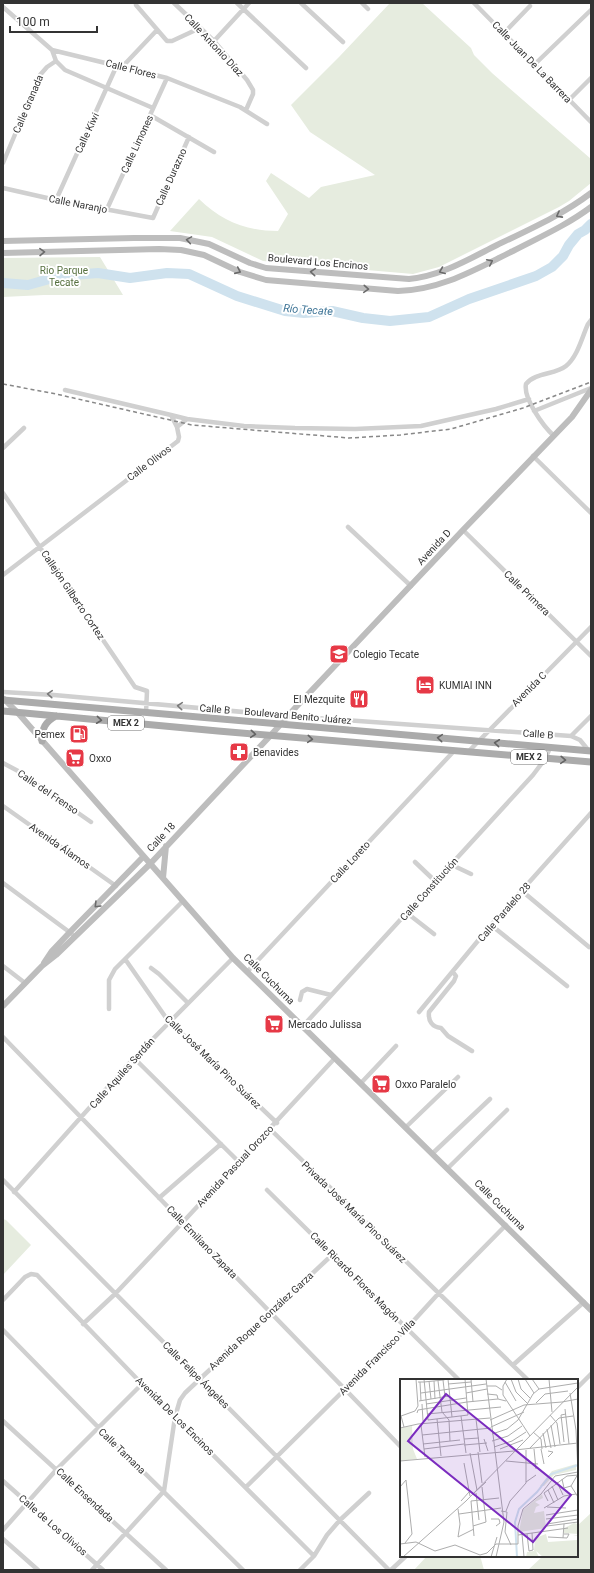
<svg xmlns="http://www.w3.org/2000/svg" width="594" height="1573" font-family="Roboto,sans-serif">
  <rect width="100%" height="100%" fill="#fff"/>
  <path fill="#e6ecdf" d="M390 3H422L471 48 474 55 492 73 591 159V183L569 201 559 207 439 267 413 274 263 261 212 237 170 231 199 199C222 221 246 231 278 231L288 214 266 181 271 173 309 198 321 187 375 175 310 132 291 105 339 57Z
    M100 257 123 295H44L3 297V258Z
    M3 1219 6 1220 31 1245 3 1275Z
    M591 1513V1570H528L543 1556H577V1526Z
    M427 1556H479L481 1559 484 1570H414Z"/>
  <g fill="none" stroke-linecap="round" stroke-linejoin="round">
    <path stroke="#cfe2ee" stroke-width="10" d="M3 283 28 285 60 276 98 273 130 278 167 273 189 274 237 296 285 311 304 313 332 311 363 318 390 321 429 317 469 299 536 276 552 267 563 256 569 245 578 234 585 230 591 224"/>
    <path stroke="#d0d0d0" stroke-width="4.5" d="M136 3V5L167 41H172L200 28
      M174 3 214 41 247 80 253 90V94L246 110
      M237 3 306 68
      M301 3 343 42
      M362 3 368 9
      M474 3 591 122
      M3 7 52 50 167 78 240 107 267 124
      M504 33 530 6
      M214 41 249 3
      M52 50 56 61 65 70 153 108
      M535 64 591 10
      M123 66 157 30
      M569 100 591 78
      M150 115 214 152
      M3 163 40 75 47 67 56 61
      M3 188 56 200 153 218 189 137
      M56 200 117 65
      M107 209 167 78
      M65 390 171 415 177 427
      M534 411 591 388
      M171 415 187 419
      M554 436C543 426 523 398 526 384 536 372 555 375 566 366 578 356 582 337 588 324L591 320
      M3 448 24 428
      M533 456 591 513
      M3 493 135 687 147 691 146 713
      M348 527 411 586
      M463 530 591 656
      M3 575 178 441 179 437 177 427 187 419 244 426 295 428 355 429 421 426 496 409 529 399
      M3 692 54 695 288 716 571 736 580 740 589 751
      M571 736 591 716
      M468 752 591 627
      M3 763 18 771 91 822
      M3 806 116 886
      M415 862 436 882
      M452 865 471 874
      M3 883 72 934
      M522 891 589 947
      M407 913 434 934
      M491 925 567 986
      M125 959 169 1022 212 1061 277 1123
      M3 966 25 983
      M151 968 159 974 188 1003
      M247 972 454 751
      M453 972 456 976 454 981 429 1012C428 1021 432 1027 441 1028L448 1036 472 1051
      M300 1000 302 992 307 989 331 995
      M109 1009V980L115 969 183 901
      M419 1012 491 925 591 813
      M303 1026 533 775 545 759 550 748
      M3 1037 401 1447
      M134 1058 239 1162
      M361 1083 396 1046
      M406 1127 458 1077
      M270 1129 528 1380
      M433 1153 490 1099
      M448 1168 507 1110
      M3 1180 389 1570
      M267 1190 459 1380
      M14 1192 134 1058 233 958
      M159 1198 221 1144
      M3 1300 25 1277 31 1274 37 1275 142 1384 314 1556
      M83 1324 115 1294 182 1223 335 1058
      M3 1330 98 1427 243 1570
      M513 1365 584 1302
      M577 1388 591 1374
      M3 1421 166 1570
      M3 1481 103 1570
      M246 1487 407 1328 438 1294 506 1225
      M3 1530 57 1469 142 1384
      M3 1539 38 1570
      M92 1570 164 1491 175 1417 180 1400 185 1393 332 1255
      M300 1570 314 1556 327 1535 340 1520 369 1493
      M391 1570 406 1556"/>
    <path stroke="#bdbdbd" stroke-width="6" d="M3 241 134 238H180L209 244 250 263 266 268 409 279C441 276 469 259 497 245 530 229 562 215 591 193
      M3 253 159 249 181 250 204 255 240 272 266 280 398 291C441 290 476 269 513 251 540 237 567 225 591 207
      M4 699 18 713 233 958 591 1310
      M163 878 166 846
      M44 963 52 951 70 932 143 857
      M3 1006 42 966 56 955 150 864 271 735 296 707 463 530 572 417 591 390"/>
    <path stroke="#ababab" stroke-width="7" d="M3 700 591 751
      M3 711 218 731 591 762
      M42 741C42 728 45 722 56 716"/>
    <path stroke="#888" stroke-width="1.5" stroke-dasharray="4 3" stroke-linecap="butt" d="M3 384 56 394 192 425 349 438 400 435 451 429 523 408 591 382"/>
  </g>
  <defs><path id="oneway-chevron" d="M-2-3.5L2.5 0L-2 3.5" fill="none" stroke-width="1.6" stroke-linecap="round" stroke-linejoin="round"/></defs>
  <g stroke="#6a6a6a">
    <use href="#oneway-chevron" transform="translate(559 215) rotate(152)"/>
    <use href="#oneway-chevron" transform="translate(189 240) rotate(-171)"/>
    <use href="#oneway-chevron" transform="translate(42 252) rotate(-1)"/>
    <use href="#oneway-chevron" transform="translate(490 262) rotate(-26)"/>
    <use href="#oneway-chevron" transform="translate(238 271) rotate(24)"/>
    <use href="#oneway-chevron" transform="translate(442 271) rotate(158)"/>
    <use href="#oneway-chevron" transform="translate(313 272) rotate(-175)"/>
    <use href="#oneway-chevron" transform="translate(366 289) rotate(4)"/>
    <use href="#oneway-chevron" transform="translate(97 905) rotate(135)"/>
  </g>
  <g stroke="#7a7a7a">
    <use href="#oneway-chevron" transform="translate(50 694) rotate(-176)"/>
    <use href="#oneway-chevron" transform="translate(180 706) rotate(-175)"/>
  </g>
  <g stroke="#636363">
    <use href="#oneway-chevron" transform="translate(99 720) rotate(6)"/>
    <use href="#oneway-chevron" transform="translate(253 734) rotate(5)"/>
    <use href="#oneway-chevron" transform="translate(440 738) rotate(-175)"/>
    <use href="#oneway-chevron" transform="translate(310 739) rotate(5)"/>
    <use href="#oneway-chevron" transform="translate(497 743) rotate(-174)"/>
    <use href="#oneway-chevron" transform="translate(563 760) rotate(4)"/>
  </g>
  <defs>
    <symbol id="school-square" viewBox="-11 -11 22 22"><rect x="-9" y="-9" width="18" height="18" rx="4" fill="#e63946" stroke="#fff"/><path d="M0-5L7-2L0 1L-7-2ZM-4 1L0 2.5L4 1V4Q0 6-4 4Z" fill="#fff"/></symbol>
    <symbol id="hotel-square" viewBox="-11 -11 22 22"><rect x="-9" y="-9" width="18" height="18" rx="4" fill="#e63946" stroke="#fff"/><path d="M-6-4.5h1.5V1H6V5H4.5V3h-9V5H-6ZM-4 0a1.8 1.8 0 1 1 3.6 0ZM.5 0V-2.5h3Q6-2.5 6 0Z" fill="#fff"/></symbol>
    <symbol id="restaurant-square" viewBox="-11 -11 22 22"><rect x="-9" y="-9" width="18" height="18" rx="4" fill="#e63946" stroke="#fff"/><path d="M-5-6h1v4h1v-4h1v4h1v-4h1v5L-1.5 .5V6h-2V.5L-5-1ZM5-6V6H3V1.5H1.5Q1.5-4 5-6Z" fill="#fff"/></symbol>
    <symbol id="fuel-square" viewBox="-11 -11 22 22"><rect x="-9" y="-9" width="18" height="18" rx="4" fill="#e63946" stroke="#fff"/><path d="M-5.5-6h7V0h2V4h1.3V-2.5L3-4.5l.8-.8L6-3V5H2.5V1h-1V6h-7ZM-4.2-4.7v3.2H.2V-4.7Z" fill="#fff"/></symbol>
    <symbol id="pharmacy-square" viewBox="-11 -11 22 22"><rect x="-9" y="-9" width="18" height="18" rx="4" fill="#e63946" stroke="#fff"/><path d="M-2-6h4v4h4v4h-4v4h-4v-4h-4v-4h4Z" fill="#fff"/></symbol>
    <symbol id="supermarket-square" viewBox="-11 -11 22 22"><rect x="-9" y="-9" width="18" height="18" rx="4" fill="#e63946" stroke="#fff"/><path d="M-6-5.5h2.5l.6 2H6L4.5 2H-2.5L-4.4-4H-6ZM-1.5 3.2a1.3 1.3 0 1 0 .1 0ZM3 3.2a1.3 1.3 0 1 0 .1 0Z" fill="#fff"/></symbol>
  </defs>
  <g fill-rule="evenodd">
    <use href="#school-square" x="328" y="643" width="22" height="22"/>
    <use href="#hotel-square" x="414" y="674" width="22" height="22"/>
    <use href="#restaurant-square" x="348" y="688" width="22" height="22"/>
    <use href="#fuel-square" x="68" y="723" width="22" height="22"/>
    <use href="#pharmacy-square" x="228" y="741" width="22" height="22"/>
    <use href="#supermarket-square" x="64" y="747" width="22" height="22"/>
    <use href="#supermarket-square" x="263" y="1013" width="22" height="22"/>
    <use href="#supermarket-square" x="370" y="1073" width="22" height="22"/>
  </g>
  <g text-anchor="middle" dominant-baseline="central" stroke-width="4" stroke-linejoin="round" paint-order="stroke">
    <g fill="#fff" stroke="#707070" stroke-width="1">
      <rect x="108" y="716" width="36" height="14" rx="3"/>
      <rect x="511" y="750" width="36" height="14" rx="3"/>
    </g>
    <g font-size="9" font-weight="bold" fill="#333">
      <text x="126" y="723">MEX 2</text>
      <text x="529" y="757">MEX 2</text>
    </g>
    <g font-size="10" fill="#333" stroke="#fff">
      <text transform="translate(214 45) rotate(47)">Calle Antonio Díaz</text>
      <text transform="translate(532 62) rotate(46)">Calle Juan De La Barrera</text>
      <text transform="translate(131 69) rotate(14)">Calle Flores</text>
      <text transform="translate(28 104) rotate(-67)">Calle Granada</text>
      <text transform="translate(87 133) rotate(-65)">Calle Kiwi</text>
      <text transform="translate(137 144) rotate(-65)">Calle Limones</text>
      <text transform="translate(171 177) rotate(-66)">Calle Durazno</text>
      <text transform="translate(78 204) rotate(11)">Calle Naranjo</text>
      <text transform="translate(318 262) rotate(5)">Boulevard Los Encinos</text>
      <text transform="translate(149 463) rotate(-37)">Calle Olivos</text>
      <text transform="translate(434 547) rotate(-47)">Avenida D</text>
      <text transform="translate(527 593) rotate(44)">Calle Primera</text>
      <text transform="translate(73 595) rotate(56)">Callejón Gilberto Cortez</text>
      <text transform="translate(529 689) rotate(-45)">Avenida C</text>
      <text transform="translate(215 709) rotate(5)">Calle B</text>
      <text transform="translate(298 716) rotate(5)">Boulevard Benito Juárez</text>
      <text transform="translate(538 734) rotate(4)">Calle B</text>
      <text transform="translate(48 792) rotate(34)">Calle del Frenso</text>
      <text transform="translate(161 837) rotate(-47)">Calle 18</text>
      <text transform="translate(60 846) rotate(35)">Avenida Álamos</text>
      <text transform="translate(350 862) rotate(-47)">Calle Loreto</text>
      <text transform="translate(429 889) rotate(-48)">Calle Constitución</text>
      <text transform="translate(504 912) rotate(-49)">Calle Paralelo 28</text>
      <text transform="translate(269 979) rotate(45)">Calle Cuchuma</text>
      <text transform="translate(213 1062) rotate(44)">Calle José María Pino Suárez</text>
      <text transform="translate(122 1073) rotate(-48)">Calle Aquiles Serdán</text>
      <text transform="translate(235 1166) rotate(-47)">Avenida Pascual Orozco</text>
      <text transform="translate(500 1205) rotate(45)">Calle Cuchuma</text>
      <text transform="translate(354 1212) rotate(44)">Privada José María Pino Suárez</text>
      <text transform="translate(202 1242) rotate(46)">Calle Emiliano Zapata</text>
      <text transform="translate(355 1277) rotate(45)">Calle Ricardo Flores Magón</text>
      <text transform="translate(261 1321) rotate(-43)">Avenida Roque González Garza</text>
      <text transform="translate(377 1357) rotate(-45)">Avenida Francisco Villa</text>
      <text transform="translate(196 1375) rotate(45)">Calle Felipe Ángeles</text>
      <text transform="translate(175 1416) rotate(45)">Avenida De Los Encinos</text>
      <text transform="translate(122 1451) rotate(44)">Calle Tamana</text>
      <text transform="translate(85 1495) rotate(43)">Calle Ensendada</text>
      <text transform="translate(53 1525) rotate(41)">Calle de Los Olivios</text>
    </g>
    <g font-size="10" fill="#56703f" stroke="#fff">
      <text x="64" y="270">Rio Parque<tspan x="64" dy="12">Tecate</tspan></text>
    </g>
    <g font-size="10" fill="#333" stroke="#fff" text-anchor="start">
      <text x="353" y="654">Colegio Tecate</text>
      <text x="439" y="685">KUMIAI INN</text>
      <text x="345" y="699" text-anchor="end">El Mezquite</text>
      <text x="65" y="734" text-anchor="end">Pemex</text>
      <text x="253" y="752">Benavides</text>
      <text x="89" y="758">Oxxo</text>
      <text x="288" y="1024">Mercado Julissa</text>
      <text x="395" y="1084">Oxxo Paralelo</text>
    </g>
    <g font-size="11" font-style="italic" fill="#3f7597" stroke="#fff">
      <text transform="translate(308 310) rotate(4)">Río Tecate</text>
    </g>
  </g>
  <g transform="translate(400 1379)">
    <rect width="178" height="178" fill="#fff"/>
    <path d="M12 47 13 70 17 80 0 82V49ZM176 85V91L154 96 144 107H140L152 92ZM142 115 143 119 135 123 140 126 136 128 134 134 144 132 146 149 119 153 123 131ZM174 144 178 145V155L164 154 163 150ZM146 155 148 163 177 161V157H173L178 156V178H143L136 172 139 178H126L127 173 134 172 135 159Z" fill="#e6ecdf"/>
    <path fill="none" stroke="#cfe2ee" stroke-width="2" d="M117 178 115 143 119 130 137 113 151 95 178 86"/>
    <path fill="none" stroke="#adadad" stroke-width="1" d="M24 0 28 41M71 0 73 23M86 0 104 143 96 178M107 0 103 7V16L130 57M111 0 116 13 128 25M118 0 121 10 130 19M125 0 134 14M132 0 139 10M149 0 152 33M43 1 45 18M29 2 31 20M34 2 35 20M38 2 42 33 49 41 50 62M18 3H24L43 1 48 0 52 38M20 3 21 22M105 3 116 22M48 5 71 3M87 7H96L102 11M21 14 86 5M66 14 87 10M87 15 97 16 98 20M19 22 49 17M162 23 178 20M136 24 145 15 168 12M22 25 23 42M26 25 66 19M165 30 169 65M17 34 18 31 67 23 98 20 106 22M27 35 101 28M150 36 157 44 160 65M61 37 66 74M37 40 41 77M76 40 80 73M28 41 68 36 65 0M90 41 124 26 162 23M21 46 25 78M151 46 155 68M4 48 1 37 15 32 18 27 16 0M91 48 124 33M0 49 18 45 90 39M147 50 151 69M133 53 141 60 142 70M143 54 146 69M92 55 107 50 118 41 133 15 139 10 178 4M22 56 91 49M64 60 79 59M84 60 88 72M92 62 108 57 122 47M164 63 161 36 166 35M23 65 60 61M64 66 87 64M94 68 112 62 126 53M130 69 159 39 173 37M24 70 64 65M100 70 123 61M134 70 136 90M141 70 144 85M115 71 178 64M148 72 153 73 148 78M78 73 82 104M70 74 77 111M0 82 114 72M106 82 138 85M64 84 70 117M178 95 171 107 178 118M162 100 164 109 171 107M126 103 136 96M157 103 163 116M152 107 158 121M0 108 6 101 12 155 5 164M148 111 154 124M74 114 86 103M76 114 79 141M61 122 69 113M148 122 144 114 167 97 178 96M147 128 166 129M144 129 164 117 176 115M58 130 60 145 58 158 74 150M101 132 107 133 105 153M106 132 110 122 126 104V71M59 135 101 129M146 136 178 131M91 140H99L100 144 96 147M146 140 178 136M147 145 178 140M73 147 86 143 82 108M147 147 178 143M105 153 111 166M122 155 124 178M127 155 129 172 133 171 132 154M118 156 168 149M74 157 71 122 99 119M148 158 167 159 169 155H164M163 159 164 145M16 163 35 172 55 166 80 176 87 174 96 165H118V147L123 130 141 115 155 97 178 93 176 51 170 14M0 165 16 163M3 178 66 122 178 8M91 178 97 158"/>
    <path fill="#7b2cbf" fill-opacity="0.15" stroke="#7b2cbf" stroke-width="2" d="M46 15 171 116 133 163 8 62Z"/>
    <rect width="178" height="178" fill="none" stroke="#333" stroke-width="2"/>
  </g>
  <rect width="594" height="1573" fill="none" stroke="#333333" stroke-width="8"/>
  <path d="M10 26v6h87v-6" fill="none" stroke="#333333" stroke-width="2"/>
  <text x="16" y="26" font-size="12" fill="#333333" stroke="#ffffff" stroke-width="3" paint-order="stroke">100 m</text>
</svg>
